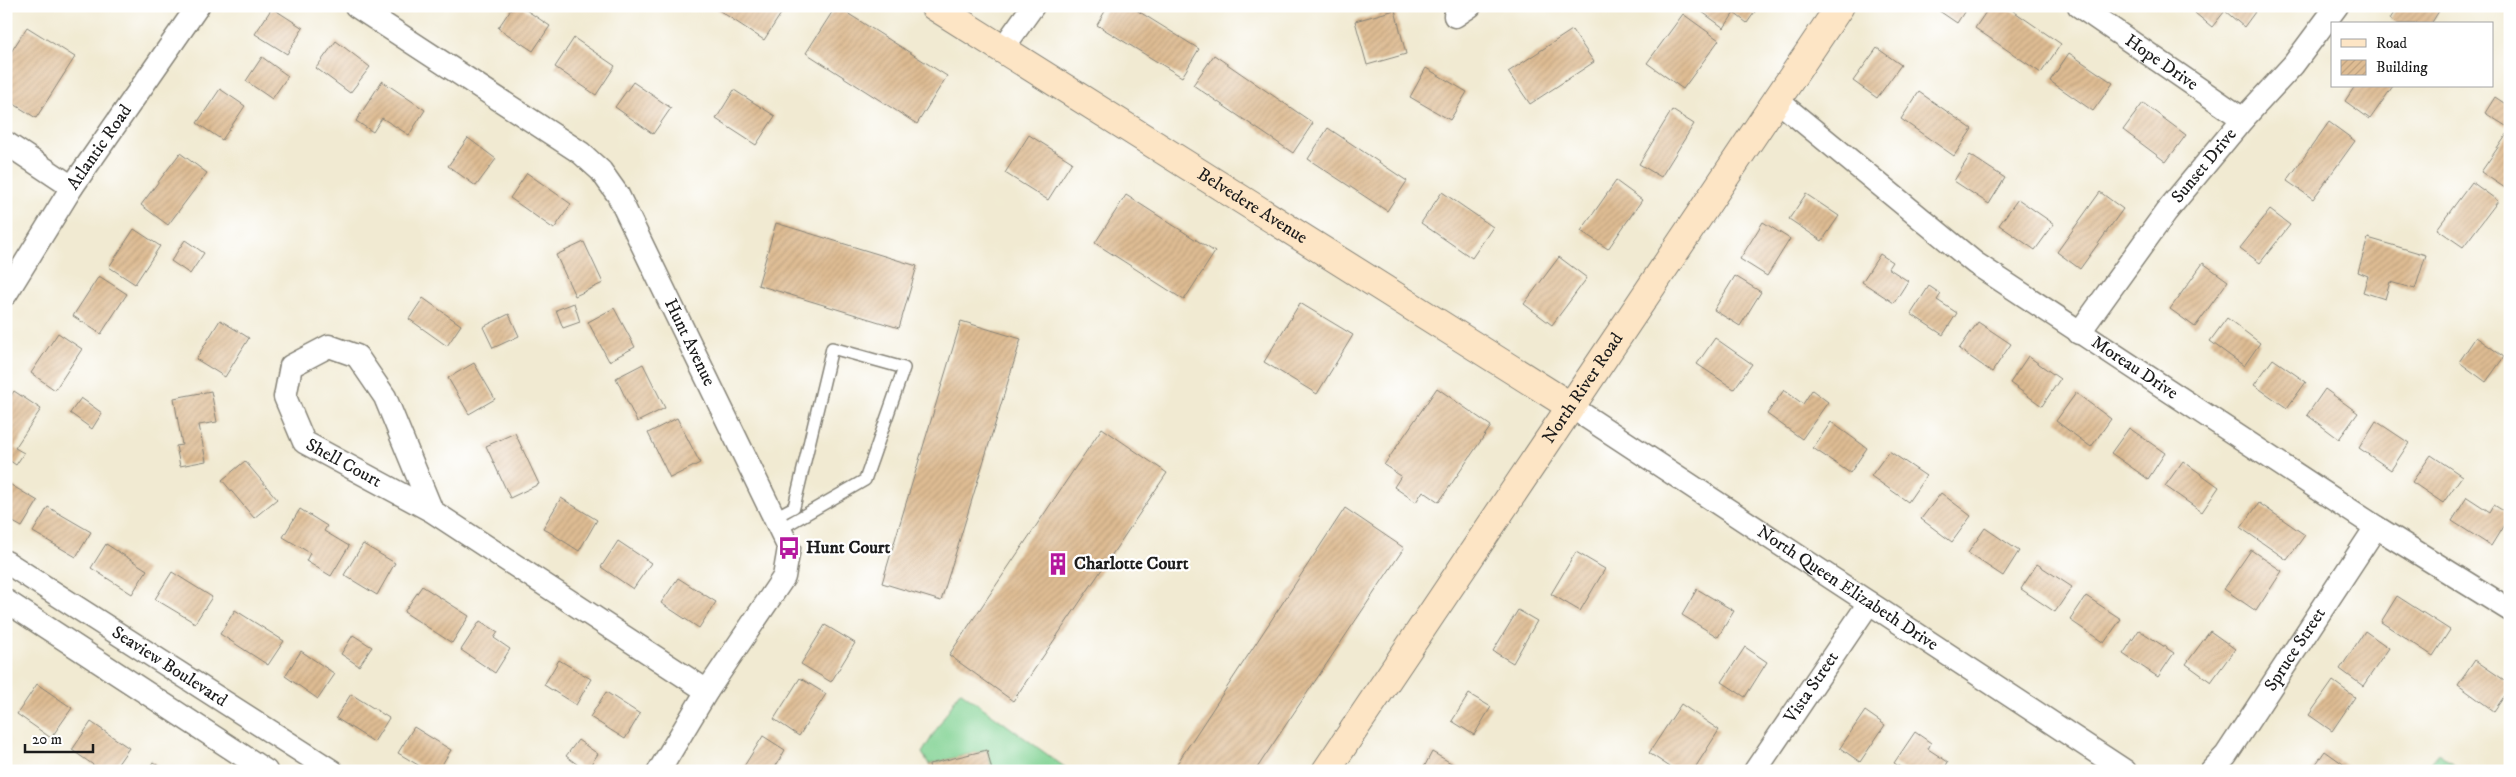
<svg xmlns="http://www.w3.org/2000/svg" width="2516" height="777" font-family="'IM FELL DW Pica',serif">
  <defs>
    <pattern id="park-dots" width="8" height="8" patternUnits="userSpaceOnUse" patternTransform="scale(1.25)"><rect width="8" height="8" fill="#83d394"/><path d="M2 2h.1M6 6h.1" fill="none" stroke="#71b57f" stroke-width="1.8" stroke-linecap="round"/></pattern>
    <pattern id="building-hatch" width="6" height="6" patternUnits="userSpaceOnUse" patternTransform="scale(1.25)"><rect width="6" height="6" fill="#debc93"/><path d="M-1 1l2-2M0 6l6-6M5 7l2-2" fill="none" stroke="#bea17e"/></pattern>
  </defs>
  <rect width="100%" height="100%" fill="#fff"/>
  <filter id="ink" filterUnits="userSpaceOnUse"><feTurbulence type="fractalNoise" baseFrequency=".02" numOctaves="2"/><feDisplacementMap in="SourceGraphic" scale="10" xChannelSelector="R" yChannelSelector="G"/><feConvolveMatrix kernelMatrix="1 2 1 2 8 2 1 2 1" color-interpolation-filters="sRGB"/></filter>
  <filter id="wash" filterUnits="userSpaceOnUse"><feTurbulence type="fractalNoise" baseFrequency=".0096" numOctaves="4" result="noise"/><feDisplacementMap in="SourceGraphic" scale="20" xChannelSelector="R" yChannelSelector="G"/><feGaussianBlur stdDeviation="1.12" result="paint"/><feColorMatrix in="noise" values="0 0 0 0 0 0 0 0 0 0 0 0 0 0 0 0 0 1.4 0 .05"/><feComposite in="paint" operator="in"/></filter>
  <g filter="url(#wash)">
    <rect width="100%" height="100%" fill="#f1ead2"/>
    <path fill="#83d394" stroke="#507858" d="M960 691 1070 771H992L987 750 929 764 922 753Z"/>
    <path fill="url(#park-dots)" stroke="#507858" d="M2439 753 2460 771H2424Z"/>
    <g id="blocks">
      <path fill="url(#building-hatch)" d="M513 6H520L550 26 533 51 498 28Z
        M718 6H786L764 40 717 9Z
        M836 6 947 76 917 124 806 53Z
        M1108 6H1130L1199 49 1182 77 1097 25Z
        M1694 6H1759L1747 23 1734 13 1724 28Z
        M1932 6H1968L1957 23Z
        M1990 6H2006L2061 44 2041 73 1975 28Z
        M2201 6H2256L2253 10 2255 12 2244 27 2225 11 2212 27 2195 13Z
        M2398 6H2442L2431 24H2397L2390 19Z
        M272 8 303 28 287 54 255 34Z
        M1395 10 1406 54 1367 65 1355 21Z
        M1683 14 1719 40 1683 89 1647 63Z
        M27 27 75 57 36 118 6 99V60Z
        M1572 30 1594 62 1530 104 1508 72Z
        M574 38 615 66 596 95 555 67Z
        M336 41 370 67 350 93 316 68Z
        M1877 48 1901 65 1877 98 1853 81Z
        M2069 53 2113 83 2093 111 2050 81Z
        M1214 55 1313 123 1293 153 1193 85Z
        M262 57 288 76 272 99 246 81Z
        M1426 68 1467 92 1450 120 1410 97Z
        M382 81 425 110 409 135 382 118 373 132 356 121Z
        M633 82 671 108 653 134 615 107Z
        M2355 86H2393L2370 119 2345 101Z
        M220 89 245 106 222 140 197 123Z
        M734 90 775 116 756 145 716 119Z
        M1919 92 1972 129 1954 156 1901 119Z
        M2495 97 2510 107V120L2506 126 2485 113Z
        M2143 103 2186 135 2166 162 2123 130Z
        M1672 110 1694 124 1661 177 1639 164Z
        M2329 122 2355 141 2313 199 2287 181Z
        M1328 128 1407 181 1387 211 1308 159Z
        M2510 130V188L2508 190 2481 172Z
        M1029 135 1072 162 1048 200 1005 173Z
        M468 138 496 159 476 186 448 166Z
        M180 153 207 173 168 225 141 205Z
        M1970 155 2005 178 1989 204 1954 181Z
        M527 173 571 204 554 229 510 198Z
        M1616 181 1642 200 1608 249 1581 231Z
        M2472 182 2498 201 2463 247 2437 229Z
        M1442 192 1493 227 1472 258 1421 223Z
        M2100 192 2123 209 2080 269 2057 252Z
        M1806 194 1839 216 1822 241 1789 219Z
        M1126 195 1215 252 1184 300 1095 243Z
        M2018 199 2054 224 2035 250 1999 225Z
        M2270 210 2290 225 2260 263 2240 248Z
        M1763 222 1790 239 1767 276 1740 259Z
        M776 223 917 266 899 328 758 285Z
        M134 229 160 246 135 284 109 267Z
        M2368 238 2426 255 2415 289 2390 282 2385 299 2363 292 2368 276 2358 272Z
        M185 240 204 253 190 274 171 261Z
        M584 242 603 283 575 296 556 255Z
        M1880 254 1892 262 1888 268 1908 281 1894 303 1862 282Z
        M1559 257 1587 278 1552 325 1524 304Z
        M2203 263 2228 281 2195 327 2170 309Z
        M99 276 127 294 101 334 73 316Z
        M1735 276 1761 292 1740 326 1714 310Z
        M1929 286 1941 294 1937 300 1957 313 1943 335 1911 314Z
        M423 298 461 325 447 346 409 319Z
        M574 303 580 322 563 328 556 310Z
        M1300 303 1353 335 1317 394 1264 362Z
        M614 308 635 347 609 361 588 322Z
        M509 314 519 336 493 348 483 327Z
        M2227 318 2260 343 2244 366 2210 341Z
        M220 320 249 338 225 377 196 359Z
        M961 321 1021 339 941 601 882 583Z
        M1978 322 2011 344 1992 372 1959 349Z
        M58 333 82 349 55 390 31 373Z
        M2476 337 2504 357 2486 382 2459 362Z
        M1715 338 1752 364 1734 389 1697 364Z
        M2028 356 2060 379 2042 406 2010 383Z
        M2273 359 2306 382 2287 408 2254 385Z
        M474 363 495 399 469 414 448 378Z
        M643 364 665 408 637 422 616 378Z
        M1437 388 1491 426 1439 502 1423 491 1416 502 1394 487 1401 476 1384 465Z
        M2325 389 2358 413 2339 439 2307 415Z
        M1784 390 1803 404 1812 390 1828 402 1802 439 1767 414Z
        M14 391 41 409 15 448 24 453 16 465 6 458V403Z
        M211 391 217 422 199 425 206 461 180 466 176 446 182 445 174 398Z
        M2076 393 2111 419 2091 447 2056 421Z
        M81 398 102 413 92 429 70 413Z
        M677 418 700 463 670 478 648 433Z
        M2376 421 2409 443 2391 470 2359 448Z
        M1831 422 1867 448 1850 473 1813 448Z
        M1102 428 1167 473 1013 701 949 655Z
        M2129 428 2165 453 2148 479 2111 453Z
        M515 433 539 484 510 498 486 446Z
        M1889 451 1926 476 1908 502 1871 476Z
        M2431 455 2462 476 2443 503 2412 482Z
        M245 461 277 499 254 518 222 480Z
        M2183 461 2219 487 2202 512 2165 486Z
        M6 482 38 501 22 527 6 518Z
        M1941 493 1971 516 1952 542 1921 519Z
        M2467 497 2490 512 2494 505 2510 515 2491 546 2452 521Z
        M561 498 597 520 579 551 543 528Z
        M2259 503 2305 535 2287 560 2241 528Z
        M48 507 91 532 76 557 33 532Z
        M1345 508 1404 548 1255 771H1172Z
        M300 509 327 526 324 531 349 546 331 576 306 561 310 553 283 537Z
        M1985 528 2019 551 2003 576 1968 553Z
        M618 541 651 563 633 589 601 567Z
        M106 544 147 570 132 594 91 568Z
        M363 544 395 563 377 595 344 575Z
        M2251 550 2282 571 2256 611 2224 589Z
        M1576 552 1605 569 1580 611 1551 594Z
        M2037 564 2072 587 2055 612 2021 589Z
        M172 572 212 597 195 623 155 599Z
        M678 578 716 602 699 628 661 603Z
        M422 586 469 616 452 643 404 612Z
        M1697 589 1734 611 1718 637 1682 615Z
        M2086 596 2121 619 2104 643 2070 620Z
        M2397 596 2450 630 2433 656 2381 622Z
        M235 610 284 641 268 665 220 634Z
        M1518 610 1537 621 1513 663 1493 651Z
        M480 621 498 632 494 638 510 649 495 673 461 650Z
        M825 625 855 643 831 682 801 664Z
        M2139 630 2174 653 2158 677 2123 654Z
        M2210 631 2235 649 2211 682 2186 664Z
        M2365 631 2389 648 2363 686 2340 669Z
        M353 635 372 647 359 666 341 654Z
        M1745 647 1767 662 1745 697 1722 682Z
        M301 651 335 674 318 699 285 676Z
        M559 660 591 679 576 705 544 685Z
        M2475 660 2510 684V688L2494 711 2458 685Z
        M800 678 826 694 799 736 774 719Z
        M2333 681 2355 697 2332 731 2309 715Z
        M37 684 72 708 51 738 17 714Z
        M606 692 640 714 625 739 590 717Z
        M351 694 389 718 374 742 336 718Z
        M1469 694 1491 707 1474 735 1452 721Z
        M1681 704 1719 730 1693 771H1676L1649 753Z
        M1865 711 1885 725 1860 762 1840 748Z
        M91 722 129 748 113 771H102L72 750Z
        M414 727 451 750 438 771H428L398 753Z
        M1915 732 1931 743 1928 749 1948 762 1943 771H1906L1894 763Z
        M763 736 785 750 773 771H741Z
        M578 740 598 754 586 771 566 756Z
        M987 750 992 771H930L929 764Z
        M2325 751 2353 771H2311Z
        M1432 752 1465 771H1422Z
        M153 762 166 771H147Z"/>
    </g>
  </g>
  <g filter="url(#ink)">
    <use href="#blocks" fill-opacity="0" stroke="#868377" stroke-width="1"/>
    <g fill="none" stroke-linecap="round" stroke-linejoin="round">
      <defs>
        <path id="lane" d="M775 517 794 507 832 348 904 368 865 480 780 529"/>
        <g id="street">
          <path id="s1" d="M356 6 581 153 601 171 618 195 789 548 784 577 707 691 659 771"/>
          <path id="s2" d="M2079 6 2243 119"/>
          <path d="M1455 16 1470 6"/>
          <path d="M1003 48 1033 6"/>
          <path id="s3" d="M1778 101 1975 263 2376 527 2510 610"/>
          <path d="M6 143 72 187"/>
          <path id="s4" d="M6 294 72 187 198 6"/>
          <path id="s5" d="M2079 333 2166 212 2243 119 2293 65 2337 6"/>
          <path id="s6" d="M1570 406 2125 771"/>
          <path id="s7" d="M432 511 385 397 357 356 329 346 291 366 285 397 304 442 432 511 707 691"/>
          <path id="s8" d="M6 562 332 771"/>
          <path d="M6 601 266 771"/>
          <path id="s9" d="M1755 771 1869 603"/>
          <path id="s10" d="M2211 771 2226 755 2376 527"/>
        </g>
        <g id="secondary">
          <path id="s11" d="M934 6 1570 406"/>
          <path id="s12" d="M1326 771 1840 6"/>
        </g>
      </defs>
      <use href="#lane" stroke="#868377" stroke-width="14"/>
      <use href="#street" stroke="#868377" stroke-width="25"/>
      <use href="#secondary" stroke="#868377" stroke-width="30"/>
      <use href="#lane" stroke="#fff" stroke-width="11"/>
      <use href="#street" stroke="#fff" stroke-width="22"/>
      <use href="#secondary" stroke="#fde5c5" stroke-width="28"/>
    </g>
  </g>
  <defs>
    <symbol id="bus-bare" viewBox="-9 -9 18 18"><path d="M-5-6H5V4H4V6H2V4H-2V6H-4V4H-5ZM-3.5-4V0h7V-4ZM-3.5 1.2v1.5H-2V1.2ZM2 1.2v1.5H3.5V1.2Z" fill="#b5179e" stroke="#fff" stroke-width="2.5" paint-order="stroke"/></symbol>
    <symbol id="building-bare" viewBox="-9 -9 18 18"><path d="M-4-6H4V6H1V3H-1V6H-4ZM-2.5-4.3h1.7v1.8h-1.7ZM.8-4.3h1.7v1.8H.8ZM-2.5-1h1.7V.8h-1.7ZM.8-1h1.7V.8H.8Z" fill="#b5179e" stroke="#fff" stroke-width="2.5" paint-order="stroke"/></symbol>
  </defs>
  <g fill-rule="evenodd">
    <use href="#bus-bare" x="773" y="532" width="32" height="32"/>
    <use href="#building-bare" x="1042" y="548" width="32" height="32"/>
  </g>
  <g text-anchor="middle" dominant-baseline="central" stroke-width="4.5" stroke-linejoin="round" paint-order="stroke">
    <g font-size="18" fill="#1c1c1c" stroke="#fff">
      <text stroke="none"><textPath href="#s2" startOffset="100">Hope Drive</textPath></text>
      <text stroke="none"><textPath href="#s4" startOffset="174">Atlantic Road</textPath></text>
      <text stroke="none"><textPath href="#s5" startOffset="209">Sunset Drive</textPath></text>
      <text stroke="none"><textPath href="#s11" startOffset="376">Belvedere Avenue</textPath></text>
      <text stroke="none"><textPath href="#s1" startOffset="489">Hunt Avenue</textPath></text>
      <text stroke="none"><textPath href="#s3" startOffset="446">Moreau Drive</textPath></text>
      <text stroke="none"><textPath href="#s12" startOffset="461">North River Road</textPath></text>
      <text stroke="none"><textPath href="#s7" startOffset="371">Shell Court</textPath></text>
      <text stroke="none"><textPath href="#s6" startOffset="332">North Queen Elizabeth Drive</textPath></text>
      <text stroke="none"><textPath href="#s10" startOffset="148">Spruce Street</textPath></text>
      <text stroke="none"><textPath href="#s8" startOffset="194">Seaview Boulevard</textPath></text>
      <text stroke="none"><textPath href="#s9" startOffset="101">Vista Street</textPath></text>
    </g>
    <g font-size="18" font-weight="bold" fill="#1c1c1c" stroke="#fff" text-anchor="start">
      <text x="806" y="548">Hunt Court</text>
      <text x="1074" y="564">Charlotte Court</text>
    </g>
  </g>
  <rect width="2516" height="777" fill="none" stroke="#fff" stroke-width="25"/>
  <rect x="2331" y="22" width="162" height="65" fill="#ffffff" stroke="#a4a4a4"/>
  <rect x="2341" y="39" width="25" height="8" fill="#fde5c5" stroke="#a4a4a4"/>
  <text x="2376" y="48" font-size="15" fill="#1c1c1c">Road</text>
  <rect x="2341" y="60" width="25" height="15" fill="url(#building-hatch)" stroke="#a4a4a4"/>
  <text x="2376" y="72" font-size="15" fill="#1c1c1c">Building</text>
  <path d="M25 744v8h68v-8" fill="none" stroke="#1c1c1c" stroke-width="2.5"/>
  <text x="32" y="744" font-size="15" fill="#1c1c1c" stroke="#ffffff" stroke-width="4" paint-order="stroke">20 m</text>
</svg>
